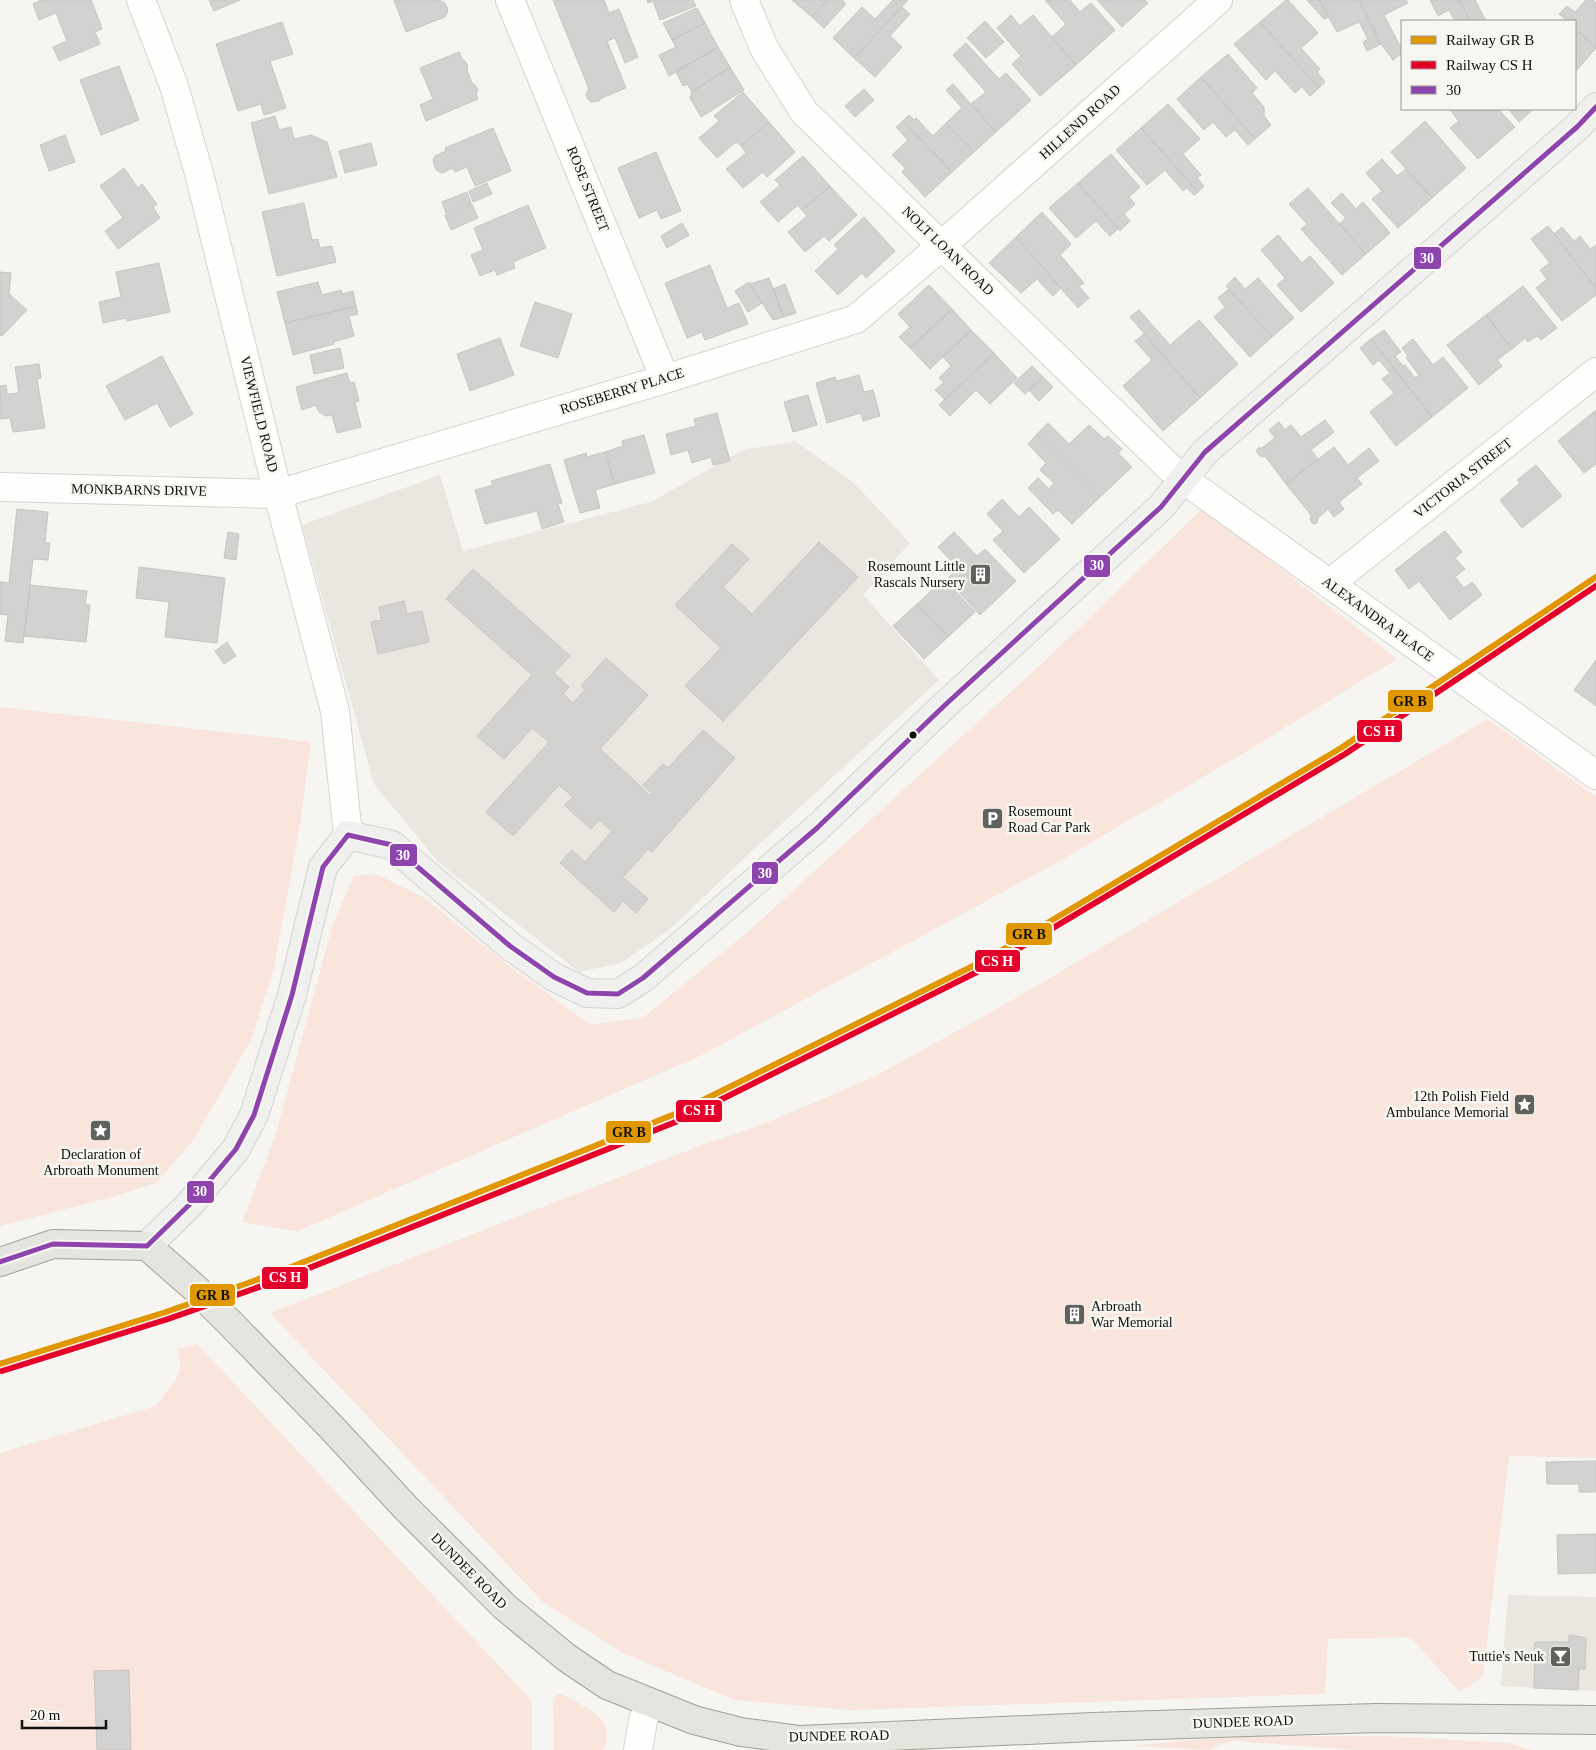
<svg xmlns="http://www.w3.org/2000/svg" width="1596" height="1750" font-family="'Times New Roman',serif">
  <rect width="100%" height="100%" fill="#f6f5f2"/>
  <path fill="#e9e7df" d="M795 441 853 482 910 543 863 595 939 680 754 849 669 930 621 963 579 972 438 862 374 784 302 525 440 475 463 551 651 502 743 450Z
    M1508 1595 1596 1597V1691L1501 1686Z"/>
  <path fill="#f9e5db" d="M1203 508 1397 659 1232 760 1049 867 700 1056 298 1231 242 1222 275 1137 333 924 354 876 376 874 423 897 509 966 591 1025 644 1017 750 930 1050 656Z
    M0 707 311 742 299 831 274 968 251 1040 194 1139 156 1183 112 1197 0 1226Z
    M1488 719 1596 797V1458L1509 1456 1483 1676 1460 1692 1410 1637 1328 1639 1325 1694 850 1710 735 1700 623 1653 543 1602 270 1313 702 1145 756 1127 872 1078 1011 1001Z
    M197 1344 532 1701V1750H0V1453L156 1406 176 1380 181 1366 177 1349Z
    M558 1694H562C584 1707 619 1719 603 1750H554L553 1699Z
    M1251 1736H1386L1508 1743 1531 1750H1357L1234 1741 1219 1745 1209 1750 1134 1746 1179 1741Z"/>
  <path fill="#d3d2d0" stroke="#c7c5c3" d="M42 0H91L101 25H100L102 29 95 32 100 44 59 61 53 47 67 41 56 13 39 20 33 4Z
    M209 0H240L214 11Z
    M394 0H439L445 3 448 10 445 17 406 32Z
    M553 0H604L609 13 619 9 638 57 625 63 615 38 607 41 626 88 602 98 599 101 591 102 588 99 586 94 589 89Z
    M647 0H693L696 6 660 20 653 1 648 3Z
    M792 0H827L812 17Z
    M827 0H842L846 4 824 28 812 17Z
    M893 0H908L854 58 833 38 862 7 875 19Z
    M1045 0H1070L1080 12 1091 3 1115 30 1076 65 1052 37 1066 24Z
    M1097 0H1145L1148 3 1122 27Z
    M1286 0H1288L1318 33 1301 48 1320 69 1317 72 1325 82 1319 88 1260 22Z
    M1307 0H1319L1329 17 1324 19Z
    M1319 0H1359L1381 44 1367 51 1363 42 1368 39 1359 22 1337 32Z
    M1359 0H1406L1408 3 1384 15 1402 50V53L1393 60 1379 41Z
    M1430 0H1459L1470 21H1455L1449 10 1438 16Z
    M1459 0H1475L1486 21H1470Z
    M1586 0H1593L1596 3V48L1575 28V21H1567L1559 14 1567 6 1575 12Z
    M902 7 910 14 890 36 902 47 875 77 854 58Z
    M697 8 705 23 672 40 663 23Z
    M1011 15 1020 26 1033 15 1076 65 1040 96 1012 64 1021 56 997 28Z
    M985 21 1004 42 986 58 967 38Z
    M282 22 293 54 270 61 286 108 264 115 261 104 238 111 216 44Z
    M1260 22 1319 88 1310 96 1302 87 1295 93 1275 71 1266 80 1234 44Z
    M705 23 718 47 669 76 659 55 676 47 672 40Z
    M1575 28 1596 48 1575 72Z
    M966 43 999 79 1006 73 1031 100 996 132 971 104 986 92 953 55Z
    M718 47 730 67 692 92 687 84 683 86 676 72Z
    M459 52 462 59 465 61 468 66 467 70 472 83 475 85 478 90 476 94 478 99 426 121 420 105 433 99 420 68Z
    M1228 54 1257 88 1252 93 1264 107V116L1271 125 1255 139 1201 77Z
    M119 66 139 120 101 135 80 80Z
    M730 67 744 90 701 117 690 98 692 92Z
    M1201 77 1255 139 1248 145 1235 130 1226 137 1213 122 1204 130 1177 99Z
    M953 84 996 132 974 152 946 123 962 108 946 90Z
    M864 89 874 100 855 117 845 106Z
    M743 92 769 122 741 146 736 142 717 158 699 138 719 121 714 116Z
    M1168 104 1200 139 1183 154 1201 175 1197 178 1204 186 1198 192 1141 128Z
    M1449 109H1498L1515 127 1478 159 1450 128 1459 121Z
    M1508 109H1534L1519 122Z
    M909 115 914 120 916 118 933 136 946 123 974 152 952 172 903 121Z
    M275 116 279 130 291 127 294 139 311 135 327 142 337 177 269 194 251 123Z
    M903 121 952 172 925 197 902 172 905 168 892 155 908 140 896 127Z
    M1425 121 1466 168 1432 198 1391 152Z
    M769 122 795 152 767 177 763 172 743 188 726 169 746 153 741 146Z
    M493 128 511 171 475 186 467 167 455 172 453 168 442 173 436 170 433 160 435 156 446 151 445 148Z
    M1141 128 1198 192 1194 195 1187 188 1183 191 1165 170 1147 185 1116 150Z
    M65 135 75 162 49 171 40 145Z
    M371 143 377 165 345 173 339 151Z
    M656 152 681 211 661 219 657 210 639 218 618 168Z
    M1111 154 1140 187 1129 197 1135 204 1124 214 1130 221 1120 231 1078 183Z
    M803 156 830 186 802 210 798 205 778 222 760 202 780 185 775 180Z
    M1382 159 1397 176 1406 169 1432 198 1398 228 1372 199 1382 191 1366 173Z
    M124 168 138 188 142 184 157 204 153 207 160 218 118 249 105 231 123 218 100 186Z
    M487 183 492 194 473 202 469 191Z
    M1078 183 1118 229 1110 236 1096 221 1076 238 1049 208Z
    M830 186 857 215 829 241 824 236 805 252 788 232 807 216 802 210Z
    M1308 188 1366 254 1342 275 1301 229 1307 224 1289 204Z
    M467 192 471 203 446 213 442 202Z
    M1342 193 1356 209 1363 202 1390 233 1366 254 1339 224 1346 218 1331 203Z
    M304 203 312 240 318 239 320 248 332 246 336 262 277 276 262 212Z
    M472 204 478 218 451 230 445 215Z
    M528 205 546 248 513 262 515 268 497 275 495 270 480 276 471 255 483 250 474 228Z
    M1042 212 1071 244 1060 255 1084 283 1079 286 1089 298 1078 308 1016 237Z
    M864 217 895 251 866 278 862 273 838 295 815 271 838 249 834 245Z
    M682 223 689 235 667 248 661 236Z
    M1548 226 1596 288V295L1562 321 1536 288 1547 279 1540 270 1550 263 1531 239Z
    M1562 227 1574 241 1580 236 1590 249 1596 245V288L1554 234Z
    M1278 235 1302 263 1310 256 1334 283 1301 312 1277 285 1285 278 1261 250Z
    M1016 237 1061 288 1053 296 1037 279 1021 293 989 263Z
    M159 263 170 312 127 321 126 318 103 323 99 302 121 297 116 272Z
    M710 265 727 308 739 303 748 324 705 340 702 332 687 338 665 283Z
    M0 272 11 273 9 294 27 310 2 336 0 335Z
    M1235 277 1245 289 1258 278 1294 318 1272 337 1226 286Z
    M769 278 784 317 773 320 750 284Z
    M318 282 322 295 341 290 342 294 353 291 356 306 285 323 277 292Z
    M749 282 762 303 748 312 735 291Z
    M785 284 796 313 784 317 773 289Z
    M929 285 952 309 910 348 899 337 910 327 898 314Z
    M1523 286 1557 328 1541 340 1537 336 1528 342 1525 338 1512 349 1486 315Z
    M1229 289 1272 337 1250 357 1214 317 1225 307 1218 298Z
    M535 302 572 314 558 358 520 346Z
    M356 306 358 314 349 316 354 336 333 342 334 344 293 355 285 323Z
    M952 309 971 330 930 369 910 348Z
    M1139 310 1170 345 1199 320 1238 364 1200 398 1130 317Z
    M1486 315 1512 349 1497 360 1502 366 1479 385 1447 345Z
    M971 330 994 353 945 400 935 390 944 382 939 378 951 366 943 357Z
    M1384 330 1401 352 1395 356 1403 366 1405 365 1415 378 1419 375 1406 358 1408 356 1402 348 1413 339 1433 365 1443 357 1468 388 1432 417 1371 339Z
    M1144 334 1200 398 1163 431 1123 386 1152 360 1135 341Z
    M500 338 514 375 470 391 457 354Z
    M1371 339 1432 417 1396 446 1370 412 1394 393 1382 379 1390 373 1379 360 1373 365 1360 348Z
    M340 348 344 368 314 374 310 355Z
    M994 353 1017 378 990 404 976 390 950 416 939 405Z
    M162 356 193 414 170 427 157 403 125 420 106 386Z
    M39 364 41 378 37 379 45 428 13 432 10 418 0 419V386L6 385 7 394 19 393 15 367Z
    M1032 366 1043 377 1025 394 1014 383Z
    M347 373 350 383 354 382 359 401 355 402 361 427 337 433 332 415 326 416 319 412 316 405 302 410 296 387Z
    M859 375 864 392 873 390 880 416 863 421 861 413 827 423 816 383 835 377 837 381Z
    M1043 377 1053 387 1039 401 1029 390Z
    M808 395 817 425 793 432 784 402Z
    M1596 410V464L1584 473 1558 441Z
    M717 413 730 461 713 465 711 457 692 463 688 450 671 455 666 434 696 426 694 419Z
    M1325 420 1334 432 1311 450 1318 459 1286 484 1265 456 1262 457 1258 454 1256 451 1258 448H1262L1275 438 1269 430 1279 422 1285 430 1291 425 1301 437Z
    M1048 423 1069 444 1089 425 1104 439 1108 436 1122 449 1118 453 1132 467 1100 497 1037 434Z
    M1037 434 1100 497 1072 524 1058 510 1053 514 1028 488 1038 478 1049 489 1054 483 1040 470 1046 463 1028 444Z
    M644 435 655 473 615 484 605 452 623 446 622 441Z
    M1334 447 1348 465 1369 448 1379 461 1357 478 1362 484 1339 502 1344 509 1334 517 1328 509 1318 518 1317 523 1313 524 1310 520 1311 515 1286 484Z
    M605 452 615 484 595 490 600 508 580 513 564 460 586 453 587 457Z
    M550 464 562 503 558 504 564 522 542 529 537 511 485 524 475 490 493 485 491 481Z
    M1536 465 1562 496 1522 528 1500 500 1520 483 1517 480Z
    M1002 499 1019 517 1029 507 1060 539 1024 573 993 540 1003 531 987 514Z
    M17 509 48 512 45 543H50L48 560 33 559 23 643 5 641 8 615 0 614V582L9 583Z
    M1445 531 1462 552 1455 558 1465 569 1455 577 1464 588 1472 582 1482 595 1450 620 1419 581 1409 589 1395 570Z
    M228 532 239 534 236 560 224 558Z
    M954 532 977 556 985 549 1016 581 980 615 947 579 958 568 938 547Z
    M819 542 858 577 723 721 685 686 721 648 675 605 732 544 749 559 723 587 752 614Z
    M139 567 225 578 217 643 165 637 169 602 136 598Z
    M473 569 570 656 554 673 569 687 563 694 573 703 585 690 581 686 606 658 648 695 600 749 650 795 652 793 643 785 663 764 668 768 703 730 735 758 652 852 648 849 623 877 648 899 636 913 623 901 614 912 560 863 572 850 585 862 612 831 599 820 591 829 564 805 573 797 559 785 513 836 486 812 549 742 532 728 504 759 477 736 532 675 446 599Z
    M944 579 975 612 948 637 917 604Z
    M30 585 87 591 85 605H90L86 642 24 636Z
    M404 601 407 614 422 611 429 642 378 654 371 622 382 620 379 607Z
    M917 604 948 637 924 659 893 626Z
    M227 642 236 656 224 664 215 651Z
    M1596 660V706L1574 690Z
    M1070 1305 1085 1314 1080 1322 1065 1313Z
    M1596 1461V1492H1579V1484H1547L1546 1462Z
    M1596 1534V1573L1558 1574 1557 1535Z
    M1569 1635 1586 1638 1585 1669H1579L1578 1690 1534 1688 1535 1642H1569Z
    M129 1670 131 1750H97L94 1671Z"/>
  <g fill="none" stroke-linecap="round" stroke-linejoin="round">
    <defs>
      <path id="minor" d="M510 0 665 379
        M744 0 764 48 804 112 1171 469 1197 489 1596 775
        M0 487 278 494 665 379 856 319 932 254 1218 0
        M1329 584 1596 372
        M638 1750 643 1721 649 1704"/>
      <path id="tertiary" d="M141 0 174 86 200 177 278 494 335 711 348 835"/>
      <path id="secondary" d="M147 1246 189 1205 236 1149 254 1115 292 995 323 867 348 835 392 845 510 946 554 977 587 993 618 994 643 978 817 828 945 705 1161 507 1205 452 1577 127 1596 107"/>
      <path id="primary" d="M0 1262 53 1244 147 1246 196 1289 234 1327 332 1428 406 1508 505 1607 567 1658 607 1685 694 1720 741 1732 800 1740 1093 1727 1376 1718 1596 1720"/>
    </defs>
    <use href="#minor" stroke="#d3d3d1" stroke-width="30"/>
    <use href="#tertiary" stroke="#d3d3d1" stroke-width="30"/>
    <use href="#secondary" stroke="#d3d3d1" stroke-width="30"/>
    <use href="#primary" stroke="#9fa194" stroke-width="30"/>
    <use href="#minor" stroke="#fefefd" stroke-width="28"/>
    <use href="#tertiary" stroke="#fefefd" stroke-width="28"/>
    <use href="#secondary" stroke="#f0f1ee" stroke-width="28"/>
    <use href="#primary" stroke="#e3e5de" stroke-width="28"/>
    <defs>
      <path id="bus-1" d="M0 1262 53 1244 147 1246 189 1205 236 1149 254 1115 292 995 323 867 348 835 392 845 510 946 554 977 587 993 618 994 643 978 817 828 945 705 1161 507 1205 452 1577 127 1596 107"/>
    </defs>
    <use href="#bus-1" stroke="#f7f6f1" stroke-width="9"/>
    <use href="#bus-1" stroke="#8e44ad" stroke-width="5"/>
    <defs>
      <path id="rail-1" d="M0 1364 166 1312 276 1273 675 1114 987 959 1341 748 1596 577"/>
      <path id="rail-2" d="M2 1371 168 1319 279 1280 678 1121 991 965 1345 754 1596 586"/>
    </defs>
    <use href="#rail-1" stroke="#f7f6f1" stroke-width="10"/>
    <use href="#rail-2" stroke="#f7f6f1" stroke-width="10"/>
    <use href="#rail-1" stroke="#e09701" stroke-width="6"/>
    <use href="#rail-2" stroke="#e4002b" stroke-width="6"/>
  </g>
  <defs>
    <symbol id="building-square" viewBox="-11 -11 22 22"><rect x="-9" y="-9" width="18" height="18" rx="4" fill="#60605d" stroke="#f7f6f1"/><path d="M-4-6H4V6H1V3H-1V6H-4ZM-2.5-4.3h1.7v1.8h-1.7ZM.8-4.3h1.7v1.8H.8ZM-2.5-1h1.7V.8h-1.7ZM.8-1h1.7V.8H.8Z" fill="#fff"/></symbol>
    <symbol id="parking-square" viewBox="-11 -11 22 22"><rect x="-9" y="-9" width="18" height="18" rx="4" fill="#60605d" stroke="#f7f6f1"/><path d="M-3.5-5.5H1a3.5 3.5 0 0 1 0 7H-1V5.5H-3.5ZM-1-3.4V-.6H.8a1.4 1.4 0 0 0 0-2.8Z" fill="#fff"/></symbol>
    <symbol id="sight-square" viewBox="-11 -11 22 22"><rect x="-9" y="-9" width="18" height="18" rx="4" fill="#60605d" stroke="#f7f6f1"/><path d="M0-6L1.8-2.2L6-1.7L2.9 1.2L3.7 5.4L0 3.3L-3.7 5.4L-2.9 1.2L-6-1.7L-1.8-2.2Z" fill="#fff"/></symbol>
    <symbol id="bar-square" viewBox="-11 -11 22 22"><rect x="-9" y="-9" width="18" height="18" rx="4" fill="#60605d" stroke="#f7f6f1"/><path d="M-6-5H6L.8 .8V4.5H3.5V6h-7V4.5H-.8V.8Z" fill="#fff"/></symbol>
  </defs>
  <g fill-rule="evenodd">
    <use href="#building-square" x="968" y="562" width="25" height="25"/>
    <use href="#parking-square" x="980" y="806" width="25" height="25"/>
    <use href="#sight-square" x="1512" y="1092" width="25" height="25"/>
    <use href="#sight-square" x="88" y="1118" width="25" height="25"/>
    <use href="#building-square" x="1062" y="1302" width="25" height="25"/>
    <use href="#bar-square" x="1548" y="1644" width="25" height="25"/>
  </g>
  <circle fill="#0f0f0d" stroke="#f7f6f1" stroke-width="2" cx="913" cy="735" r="4.5"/>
  <g text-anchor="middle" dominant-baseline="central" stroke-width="5" stroke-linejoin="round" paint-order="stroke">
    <g font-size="14" fill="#0f0f0d" stroke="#f7f6f1">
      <text transform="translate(1080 122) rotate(-42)">HILLEND ROAD</text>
      <text transform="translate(588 189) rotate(68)">ROSE STREET</text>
      <text transform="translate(948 251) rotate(44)">NOLT LOAN ROAD</text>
      <text transform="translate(622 391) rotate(-17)">ROSEBERRY PLACE</text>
      <text transform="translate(259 414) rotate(76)">VIEWFIELD ROAD</text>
      <text transform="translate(1463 478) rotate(-38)">VICTORIA STREET</text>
      <text transform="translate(139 490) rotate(1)">MONKBARNS DRIVE</text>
      <text transform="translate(1378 619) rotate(36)">ALEXANDRA PLACE</text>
      <text transform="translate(469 1571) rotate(45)">DUNDEE ROAD</text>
      <text transform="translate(1243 1722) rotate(-2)">DUNDEE ROAD</text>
      <text transform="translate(839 1736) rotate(-1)">DUNDEE ROAD</text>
    </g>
    <g font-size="14" fill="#0f0f0d" stroke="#f7f6f1" text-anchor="end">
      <text x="965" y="566">Rosemount Little<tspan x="965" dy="16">Rascals Nursery</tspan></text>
      <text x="1008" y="811" text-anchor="start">Rosemount<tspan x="1008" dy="16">Road Car Park</tspan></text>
      <text x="1509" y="1096">12th Polish Field<tspan x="1509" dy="16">Ambulance Memorial</tspan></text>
      <text x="101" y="1154" text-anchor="middle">Declaration of<tspan x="101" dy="16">Arbroath Monument</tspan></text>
      <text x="1091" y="1306" text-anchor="start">Arbroath<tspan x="1091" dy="16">War Memorial</tspan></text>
      <text x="1544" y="1656">Tuttie's Neuk</text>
    </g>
  </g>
  <g stroke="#f7f6f1" stroke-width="2">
    <rect x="1413" y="246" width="29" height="24" rx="5" fill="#8e44ad"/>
    <rect x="1083" y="554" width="28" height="24" rx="5" fill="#8e44ad"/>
    <rect x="1387" y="689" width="47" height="24" rx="5" fill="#e09701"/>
    <rect x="1356" y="719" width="47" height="24" rx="5" fill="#e4002b"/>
    <rect x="389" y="843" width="29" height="24" rx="5" fill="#8e44ad"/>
    <rect x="751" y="861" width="28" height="24" rx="5" fill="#8e44ad"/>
    <rect x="1005" y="922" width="48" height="24" rx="5" fill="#e09701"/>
    <rect x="974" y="949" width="47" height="24" rx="5" fill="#e4002b"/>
    <rect x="675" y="1099" width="48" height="24" rx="5" fill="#e4002b"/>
    <rect x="605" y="1120" width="47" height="24" rx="5" fill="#e09701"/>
    <rect x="186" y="1180" width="29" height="24" rx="5" fill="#8e44ad"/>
    <rect x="261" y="1266" width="48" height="24" rx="5" fill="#e4002b"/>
    <rect x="189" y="1283" width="47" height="24" rx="5" fill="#e09701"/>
  </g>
  <g font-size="14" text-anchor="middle" font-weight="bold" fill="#fff">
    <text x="1427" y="263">30</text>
    <text x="1097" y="570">30</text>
    <text x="1379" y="736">CS H</text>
    <text x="403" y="860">30</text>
    <text x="765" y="878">30</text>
    <text x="997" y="966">CS H</text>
    <text x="699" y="1115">CS H</text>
    <text x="200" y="1196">30</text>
    <text x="285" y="1282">CS H</text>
  </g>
  <g font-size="14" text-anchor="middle" font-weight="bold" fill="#111">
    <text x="1410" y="706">GR B</text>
    <text x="1029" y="939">GR B</text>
    <text x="629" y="1137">GR B</text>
    <text x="213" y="1300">GR B</text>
  </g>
  <rect x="1401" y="20" width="175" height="90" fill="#f7f6f1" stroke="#9a9a96"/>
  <rect x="1411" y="36" width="25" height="8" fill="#e09701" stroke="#9a9a96"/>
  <text x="1446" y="45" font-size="15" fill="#0f0f0d">Railway GR B</text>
  <rect x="1411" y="61" width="25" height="8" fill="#e4002b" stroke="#9a9a96"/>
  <text x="1446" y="70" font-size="15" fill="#0f0f0d">Railway CS H</text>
  <rect x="1411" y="86" width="25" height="8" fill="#8e44ad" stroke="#9a9a96"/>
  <text x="1446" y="95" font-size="15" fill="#0f0f0d">30</text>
  <path d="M22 1720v8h84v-8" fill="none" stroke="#0f0f0d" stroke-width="2.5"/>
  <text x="30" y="1720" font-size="15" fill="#0f0f0d" stroke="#f7f6f1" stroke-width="4" paint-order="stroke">20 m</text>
</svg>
